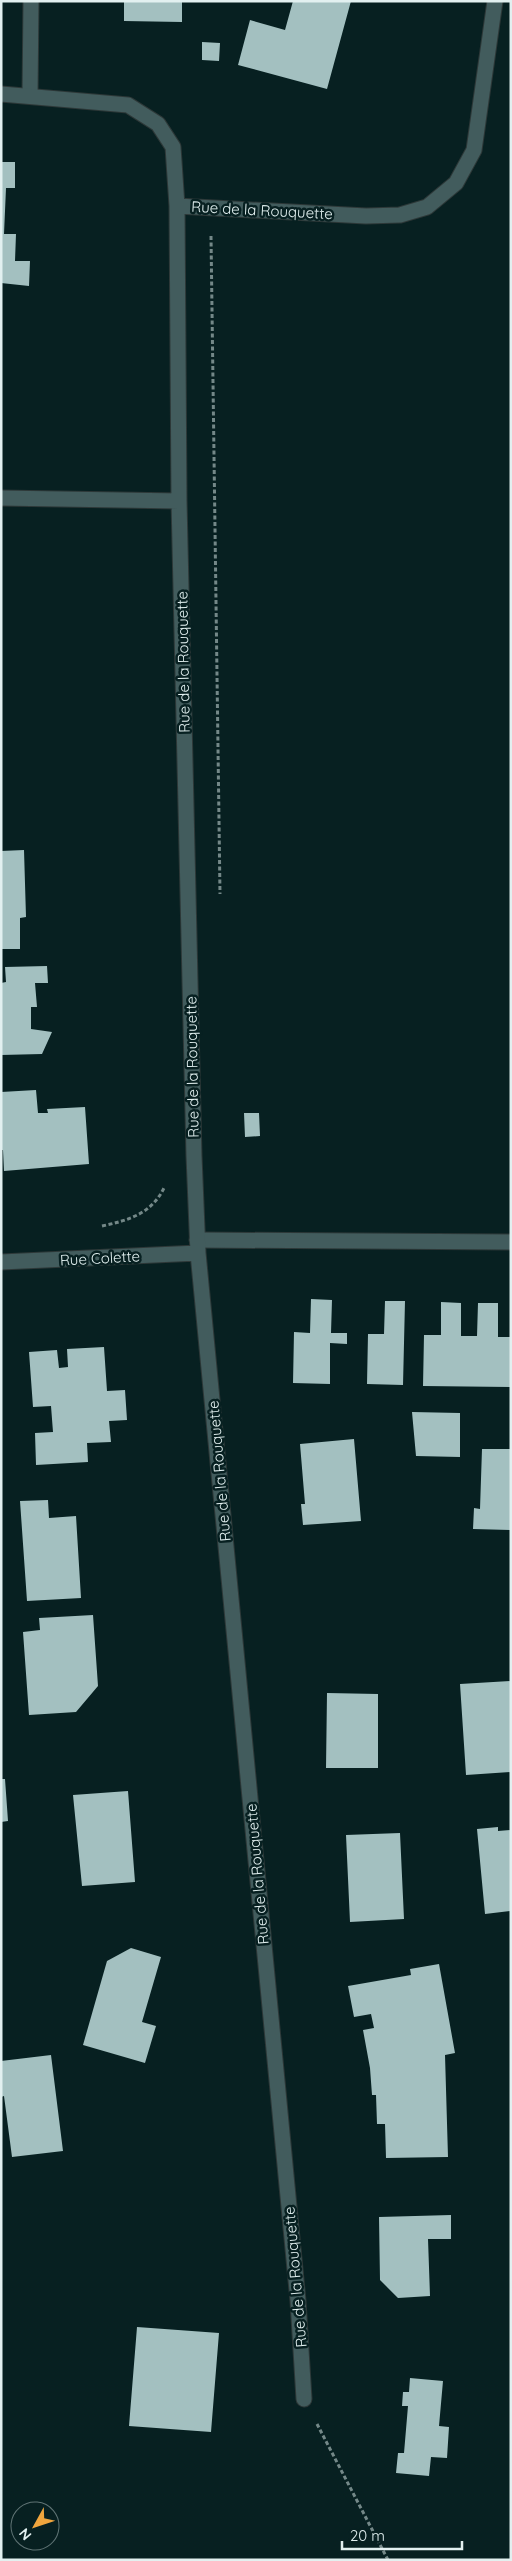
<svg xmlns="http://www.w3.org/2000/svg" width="512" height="2561" font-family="Quicksand,sans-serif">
  <rect width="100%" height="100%" fill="#072021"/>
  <path fill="#a3c0c0" d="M124 1H182V22L124 21Z
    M293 1H351L327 89 238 65 250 20 285 30Z
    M202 42 220 43 219 61 202 60Z
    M1 162H15V188H6L4 234H16L15 261H30L29 286 1 283Z
    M24 850 26 917 20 918V949H1V851Z
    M47 966 48 983H35L37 1007H31V1029L52 1032 42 1054 1 1055V983L6 982 5 967Z
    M36 1090 38 1113H48L47 1109 85 1107 89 1164 4 1171 3 1150H1V1092Z
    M244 1113H259L260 1136 245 1137Z
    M311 1299 332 1300 331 1333H347V1344L330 1343V1384L293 1383 294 1332 310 1333Z
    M385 1301H405L403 1385 367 1384 368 1334H384Z
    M441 1302 461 1303V1336H477L478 1303H498V1337H511V1387L423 1386 424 1335H441Z
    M104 1347 107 1391 125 1390 127 1420 109 1421 111 1442 87 1443 88 1462 36 1465 35 1433 53 1432 51 1406 33 1407 29 1352 57 1350 59 1368 68 1367 67 1349Z
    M412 1412 460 1413V1457L416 1456Z
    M354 1439 361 1521 303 1525 301 1504H305L300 1444Z
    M482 1449H511V1530L473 1529 474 1508 480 1509Z
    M48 1500 49 1518 76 1516 81 1598 27 1601 20 1501Z
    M93 1615 98 1686 76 1712 29 1715 23 1632 40 1630 39 1618Z
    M511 1681V1772L466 1775 460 1684Z
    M327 1693 378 1694V1768H326Z
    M1 1779H5L8 1821 1 1822Z
    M128 1791 135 1882 82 1886 73 1795Z
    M498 1827V1831L511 1830V1911L485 1914 477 1829Z
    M400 1833 404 1919 350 1922 346 1835Z
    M131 1948 161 1957 142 2022 156 2026 145 2063 83 2045 107 1961Z
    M439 1964 455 2053 445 2055 448 2157 386 2158 385 2124H377L376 2095H372L370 2068 363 2030 374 2028 371 2014 354 2017 348 1986 411 1975 410 1969Z
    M51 2055 63 2151 12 2157 4 2096 1 2097V2061Z
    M451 2215V2239H428L430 2296 398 2298 380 2280 379 2217Z
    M137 2327 219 2333 211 2432 129 2426Z
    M410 2378 443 2381 439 2426 449 2427 447 2458 431 2457 429 2476 396 2473 398 2453H404L408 2406H402L403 2392H409Z"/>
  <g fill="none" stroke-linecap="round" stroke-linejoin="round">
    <defs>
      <path id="service" d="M30 95 31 1
        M197 1240 511 1242"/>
      <path id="minor" d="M1 94 128 105 158 124 173 147 177 206
        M1 498 179 501
        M1 1262 198 1253
        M304 2399 298 2301 198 1253 194 1156 179 501 177 206 366 216 400 215 427 207 456 183 474 150 495 1"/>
    </defs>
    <use href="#service" stroke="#2d3838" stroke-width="17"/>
    <use href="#minor" stroke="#2d3838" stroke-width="17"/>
    <path stroke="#748888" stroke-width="3" stroke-dasharray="4 2.5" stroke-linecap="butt" d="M211 236 220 894
      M102 1226C129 1220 152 1214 165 1186
      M317 2424 388 2560"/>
    <use href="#service" stroke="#425c5d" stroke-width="15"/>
    <use href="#minor" stroke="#425c5d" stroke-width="15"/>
  </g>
  <g text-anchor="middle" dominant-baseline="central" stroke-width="5" stroke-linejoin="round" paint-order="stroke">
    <g font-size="15" fill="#e2f0f0" stroke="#072021">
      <text transform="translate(262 210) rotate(3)">Rue de la Rouquette</text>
      <text transform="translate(183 662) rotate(-91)">Rue de la Rouquette</text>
      <text transform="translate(192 1067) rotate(-91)">Rue de la Rouquette</text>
      <text transform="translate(100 1258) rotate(-3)">Rue Colette</text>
      <text transform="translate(219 1471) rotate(-95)">Rue de la Rouquette</text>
      <text transform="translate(257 1874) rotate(-95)">Rue de la Rouquette</text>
      <text transform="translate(295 2277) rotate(-95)">Rue de la Rouquette</text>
    </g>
  </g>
  <rect width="512" height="2561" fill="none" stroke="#e2f0f0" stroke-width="5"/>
  <g transform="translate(35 2526) rotate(230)"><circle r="24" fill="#072021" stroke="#5f7374"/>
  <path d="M0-4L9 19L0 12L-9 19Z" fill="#f0a63e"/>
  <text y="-8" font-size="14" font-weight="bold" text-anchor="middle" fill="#e2f0f0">N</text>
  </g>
  <path d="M342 2541v8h120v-8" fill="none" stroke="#e2f0f0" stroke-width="2.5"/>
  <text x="350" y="2541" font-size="15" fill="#e2f0f0" stroke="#072021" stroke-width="4" paint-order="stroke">20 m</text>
</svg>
